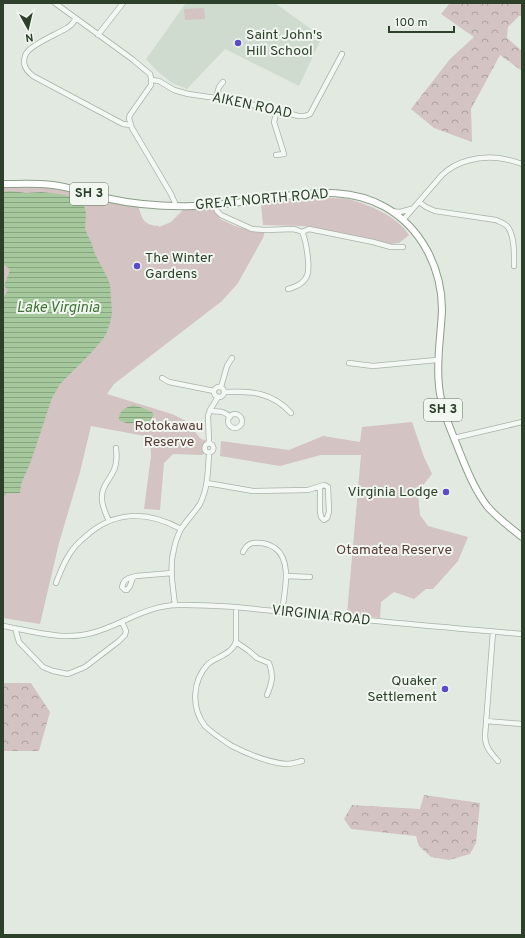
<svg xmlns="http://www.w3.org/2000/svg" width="525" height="938" font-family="Overpass,sans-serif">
  <defs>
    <pattern id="forest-crowns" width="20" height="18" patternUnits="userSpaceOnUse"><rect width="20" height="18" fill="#d3c3c2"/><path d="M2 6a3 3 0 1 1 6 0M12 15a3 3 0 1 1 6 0" fill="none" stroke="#aba09e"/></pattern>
    <pattern id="water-rules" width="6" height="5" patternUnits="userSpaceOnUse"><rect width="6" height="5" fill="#a6c89d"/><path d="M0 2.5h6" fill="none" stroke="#87a480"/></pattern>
  </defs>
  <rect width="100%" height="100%" fill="#e2e9e1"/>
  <path fill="#d0dbcf" d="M186 3H275L322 37 299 86 225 49 187 89 172 83 157 71 146 59Z"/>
  <path fill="url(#forest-crowns)" d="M450 3H522V16H519L508 27 507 38 522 51V71L500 55 471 109 472 142 434 128 411 109 450 59 474 37 441 14Z
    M3 683H31L50 712 39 751H3Z
    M424 795 480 803 476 843 470 854 449 860 431 857 419 846 416 836 351 829 344 819 352 805 420 809Z"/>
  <path fill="#d3c3c2" d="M204 8 205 19 185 20 184 9Z
    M42 187 79 193 138 205C142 219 143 225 159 226V227L171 222 183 210 217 209 220 219 235 226 242 228 265 231 263 238 238 283 222 301 114 384 107 394 172 414 186 421 201 439 208 441 203 455 173 454 164 463 160 510 144 509 151 456 150 437 91 426 80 472 59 543 40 624 3 618V188Z
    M326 198C333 198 341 198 348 199 368 204 399 217 409 235L399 243 391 244 303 226 263 225 261 204 303 199Z
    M412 422 424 457 432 474 424 484 418 494 420 515 428 526 468 537 458 561 433 589H426L414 599 394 592 381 602 380 618 347 614 361 455H321L280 466 220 456 221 441 289 450 323 436 360 442 362 427Z"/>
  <path fill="url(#water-rules)" d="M11 191 26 193 41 192 60 194 71 197 83 202 86 213 85 229 88 236 91 242 95 254 107 277 110 285 112 313 110 323 106 334 103 339 91 353 60 384 52 398 31 461 21 484 20 493H7L3 497V301L5 295 8 290 4 286 10 270 3 263V192Z
    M134 405C140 407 150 410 154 414L151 419 150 426C140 418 136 425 126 423 124 422 121 421 119 420 119 418 119 415 120 414 122 409 129 406 134 405Z"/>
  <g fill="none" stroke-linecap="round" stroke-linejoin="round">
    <defs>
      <path id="minor" d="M55 3 132 59 150 74 151 78V85L130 115 129 118 130 122 132 128 171 194 175 203V206
        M76 19 71 25 67 28C57 34 35 43 28 51 25 54 24 58 24 63 25 69 28 72 33 76L123 124 130 125
        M98 35 123 3
        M152 80 159 81 174 90 188 94 216 98 274 109 298 116H305L310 114 342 54
        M216 98 219 87 223 82
        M276 155 284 154 274 122 277 110
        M419 202 426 207 435 211 496 220C500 222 504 223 507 226 515 235 514 255 514 266
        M215 205 217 211 221 215 252 229 266 230 293 229 297 230 302 232 309 229 373 242 391 247H403
        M391 211 400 212 411 209
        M403 220 442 175C456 161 479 156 498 158 506 159 514 161 522 164
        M288 289C311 283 310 271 307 251 306 244 305 238 302 232
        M349 363 373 366 437 360
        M162 378 169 382 214 391
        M214 392a5 5 0 1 1 10 0a5 5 0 1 1-10 0Z
        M221 387 227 366 232 358
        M225 392C251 391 272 392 291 413
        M210 410C218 414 221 408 230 417
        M228 421a7 7 0 1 1 14 0a7 7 0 1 1-14 0Z
        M454 438 522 422
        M209 443 208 416 210 410 218 397
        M204.5 448a4.5 4.5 0 1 1 9 0a4.5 4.5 0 1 1-9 0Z
        M207 483 253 491 308 490 324 485 328 487 329 512 327 518 324 520 321 517 320 511V487
        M109 521C106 514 102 507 102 499 101 487 109 481 114 470 117 463 117 456 116 448
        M243 552C247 544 251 542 260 543 265 543 270 545 275 548 293 561 284 593 282 612
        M286 576 310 577
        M133 577C126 578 123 581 122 587L125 590H127L130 586 133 577 136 576 172 573
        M56 583C60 573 63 564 69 555 73 548 79 542 85 537 114 510 148 511 181 529
        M175 605C173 587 169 567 174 549 175 543 178 535 181 529 187 520 194 513 200 504 208 488 208 470 209 453
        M236 608C236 616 236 624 236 632 236 635 236 639 236 641 233 654 216 657 208 664 192 681 191 708 205 726 213 734 223 740 232 746 248 754 270 763 287 764 292 764 298 762 302 761
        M3 626C32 631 63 641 92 633 122 625 147 605 178 605 224 604 269 611 314 615 383 622 453 628 522 634
        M15 628 19 642 43 667 53 671 68 674 85 667 119 641 125 635 126 631 122 622
        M493 632 485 736C485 747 491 753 498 761
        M236 642 249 651 257 658 269 663C274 676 272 683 267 695
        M486 721 522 724"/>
      <path id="highway" d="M3 184C19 184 37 183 53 185 71 187 88 194 105 198 133 204 164 207 193 206 223 206 254 200 284 196 320 192 353 189 385 207 422 228 442 269 442 310 441 335 436 361 439 386 441 408 450 428 458 448 466 468 474 489 487 506 497 518 510 527 522 537"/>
    </defs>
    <use href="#minor" stroke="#a8b3a6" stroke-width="6"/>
    <use href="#highway" stroke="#8b9f89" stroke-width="8"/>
    <use href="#minor" stroke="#f4f8f4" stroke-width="4.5"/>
    <use href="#highway" stroke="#fff" stroke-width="6"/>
  </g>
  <g fill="#5b4bc9" stroke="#f1f7f0" stroke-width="1.5">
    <circle cx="238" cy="43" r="4"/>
    <circle cx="137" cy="266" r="4"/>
    <circle cx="446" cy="492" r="4"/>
    <circle cx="445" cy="689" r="4"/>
  </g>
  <g text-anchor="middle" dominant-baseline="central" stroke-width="4" stroke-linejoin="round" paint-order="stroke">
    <g fill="#f1f7f0" stroke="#677765" stroke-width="1">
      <rect x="70" y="183" width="38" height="22" rx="3"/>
      <rect x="424" y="399" width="38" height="22" rx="3"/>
    </g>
    <g font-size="13" font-weight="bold" fill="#2c402a">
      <text x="89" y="194">SH 3</text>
      <text x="443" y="410">SH 3</text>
    </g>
    <g font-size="14" fill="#2c402a" stroke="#f1f7f0" text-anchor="start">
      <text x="246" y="35">Saint John's<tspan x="246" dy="16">Hill School</tspan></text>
      <text x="145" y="258">The Winter<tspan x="145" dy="16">Gardens</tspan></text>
      <text x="438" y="492" text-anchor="end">Virginia Lodge</text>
      <text x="437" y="681" text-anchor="end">Quaker<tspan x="437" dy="16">Settlement</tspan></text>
    </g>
    <g font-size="14" fill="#2c402a" stroke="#f1f7f0">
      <text transform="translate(252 106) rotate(12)">AIKEN ROAD</text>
      <text transform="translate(262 200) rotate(-5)">GREAT NORTH ROAD</text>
      <text transform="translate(321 616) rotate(6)">VIRGINIA ROAD</text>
    </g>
    <g font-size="14" fill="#5b3b38" stroke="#f1f7f0">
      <text x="169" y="426">Rotokawau<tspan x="169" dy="16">Reserve</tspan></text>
      <text x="394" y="550">Otamatea Reserve</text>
    </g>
    <g font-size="15" font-style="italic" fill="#407336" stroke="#f1f7f0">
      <text x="58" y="308">Lake Virginia</text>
    </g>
  </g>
  <rect width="525" height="938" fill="none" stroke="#2c402a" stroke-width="8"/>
  <g transform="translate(28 28) rotate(172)" stroke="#f1f7f0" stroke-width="3" paint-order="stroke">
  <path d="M0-3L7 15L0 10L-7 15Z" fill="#2c402a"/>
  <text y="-6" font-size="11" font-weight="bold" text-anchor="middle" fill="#2c402a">N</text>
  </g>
  <path d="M389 26v6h65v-6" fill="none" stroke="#2c402a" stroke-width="2"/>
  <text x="395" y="26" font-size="12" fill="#2c402a" stroke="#f1f7f0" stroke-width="3" paint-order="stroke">100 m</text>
</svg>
